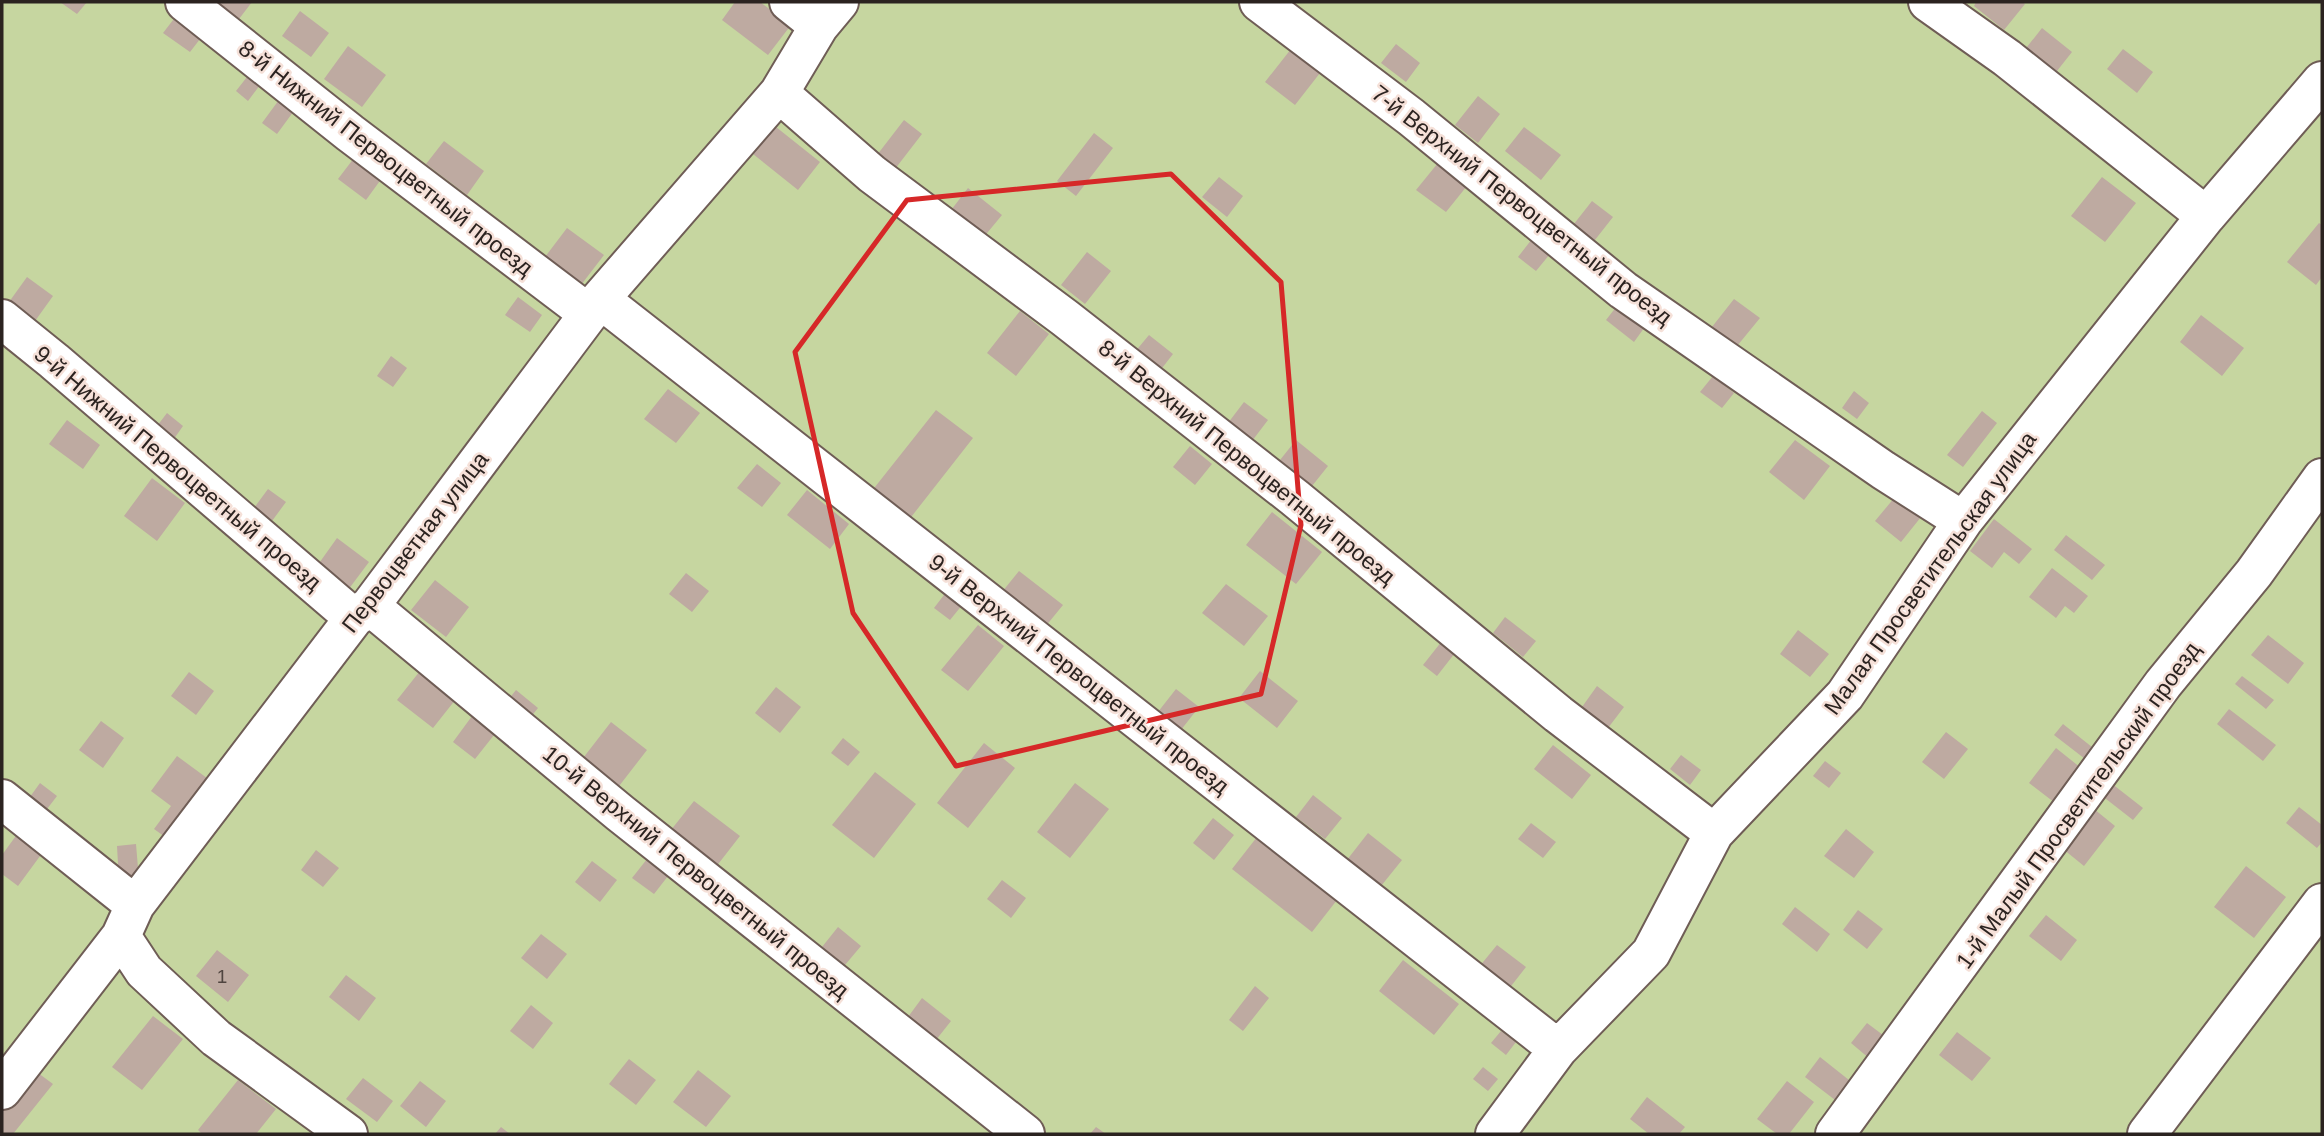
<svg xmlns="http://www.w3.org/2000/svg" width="2324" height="1136" font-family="Arial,sans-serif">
  <rect width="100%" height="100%" fill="#f5e0d8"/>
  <path fill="#c6d6a0" d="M2 2H2322V1134H2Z"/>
  <path fill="#beaaa1" d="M60 2H87L77 14Z
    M215 2H252L239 19Z
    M735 2H760L791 25 768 55 722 20Z
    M1976 2H2022L2025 4 2004 30 1974 6Z
    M180 11 207 30 190 52 163 33Z
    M300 11 329 33 311 57 282 36Z
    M2042 28 2072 52 2053 76 2023 52Z
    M1396 44 1420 63 1406 82 1381 63Z
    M348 46 386 75 362 107 324 79Z
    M1291 49 1320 73 1295 105 1265 82Z
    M2123 49 2153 72 2137 93 2107 69Z
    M254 68 266 77 248 101 236 91Z
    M284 93 299 104 277 134 262 123Z
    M1478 96 1500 114 1478 143 1455 125Z
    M904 120 922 134 895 169 877 155Z
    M771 123 820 162 798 190 748 150Z
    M1524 127 1561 155 1541 180 1505 151Z
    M1094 133 1113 148 1076 196 1057 181Z
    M444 141 484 171 467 195 426 164Z
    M354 158 382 178 366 200 338 179Z
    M1442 158 1471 181 1446 212 1416 190Z
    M1219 177 1243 196 1227 217 1202 197Z
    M2102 177 2136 203 2105 242 2071 216Z
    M968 188 1002 215 978 244 945 218Z
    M1592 201 1613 217 1591 245 1570 229Z
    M2319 223 2322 225V277L2316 285 2287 262Z
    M567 228 604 255 581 285 545 257Z
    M1532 239 1550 254 1536 271 1518 257Z
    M1087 252 1111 271 1085 304 1061 285Z
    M27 277 53 296 30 328 4 309Z
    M518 297 542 315 530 332 505 315Z
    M1734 299 1760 318 1733 351 1708 332Z
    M1620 302 1647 324 1634 342 1606 320Z
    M1020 311 1049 334 1016 376 987 353Z
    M2201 315 2244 348 2222 376 2180 342Z
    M1149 335 1173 354 1159 372 1134 353Z
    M391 356 407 368 393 387 377 376Z
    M1713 376 1734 393 1722 408 1700 392Z
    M668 389 700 413 676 443 644 419Z
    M1854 391 1869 403 1857 419 1842 408Z
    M1244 402 1268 420 1252 441 1228 423Z
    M936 410 973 438 908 521 871 492Z
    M1982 411 1997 423 1963 467 1947 455Z
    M167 413 183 426 171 443 154 430Z
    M67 420 100 445 83 469 49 444Z
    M1296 440 1328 466 1312 486 1280 460Z
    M1795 440 1830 466 1804 500 1769 472Z
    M1190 446 1212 464 1195 485 1173 467Z
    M757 464 781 483 762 507 737 488Z
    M152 478 185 503 157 541 124 516Z
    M268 489 286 502 272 521 254 508Z
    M807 490 849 524 830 549 787 515Z
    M1895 497 1921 517 1901 542 1875 521Z
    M1272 512 1322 552 1296 584 1246 545Z
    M1994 519 2032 549 2019 564 2004 552 1992 568 1970 551Z
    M2066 535 2105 565 2092 580 2054 550Z
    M337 538 369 562 348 590 317 566Z
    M2052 568 2088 596 2074 613 2065 606 2056 618 2029 597Z
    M1019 571 1063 605 1045 627 1002 592Z
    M686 573 709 591 692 612 669 594Z
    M435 580 469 607 446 637 411 610Z
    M1226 584 1268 616 1244 646 1202 613Z
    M947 591 963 604 950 620 934 608Z
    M1505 617 1536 641 1523 657 1493 633Z
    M978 625 1004 646 968 691 941 670Z
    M1798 630 1829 654 1810 677 1780 654Z
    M2268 635 2304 663 2288 684 2251 655Z
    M1442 641 1455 653 1437 676 1423 665Z
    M420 671 456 699 433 728 397 700Z
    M1260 671 1298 701 1277 728 1239 698Z
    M189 672 214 691 196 715 171 696Z
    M2242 676 2274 700 2266 709 2235 684Z
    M1597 686 1624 707 1608 728 1582 707Z
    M776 687 801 707 780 733 755 713Z
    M1176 689 1199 707 1177 735 1154 717Z
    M516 690 538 708 526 723 504 705Z
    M2229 709 2276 745 2263 761 2217 724Z
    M475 712 498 730 475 759 453 742Z
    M101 721 124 738 103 768 79 750Z
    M611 722 647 750 616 790 580 762Z
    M2063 724 2097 751 2089 762 2054 735Z
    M1946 732 1968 749 1944 779 1922 762Z
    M843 738 860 752 848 766 831 753Z
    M984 743 1015 768 968 828 937 803Z
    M1553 745 1591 775 1572 799 1534 769Z
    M2056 748 2086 772 2059 806 2029 783Z
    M1681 755 1701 770 1690 785 1670 769Z
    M177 756 211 781 168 839 154 829 171 806 151 791Z
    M1825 761 1841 773 1829 788 1813 776Z
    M875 772 916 804 874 858 832 825Z
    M40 783 57 796 44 813 27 801Z
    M1075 783 1109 809 1070 858 1037 832Z
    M2111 783 2143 808 2133 820 2101 795Z
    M1313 795 1342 818 1325 839 1296 817Z
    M694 801 740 836 712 872 667 835Z
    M2299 807 2322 825V842L2317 848 2286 823Z
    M2094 809 2115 826 2084 866 2063 849Z
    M1213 818 1234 835 1214 860 1193 843Z
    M1531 823 1556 842 1543 858 1518 839Z
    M1846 829 1874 852 1854 878 1824 856Z
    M18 833 43 852 18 886 2 874V855Z
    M1368 833 1402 860 1377 891 1343 865Z
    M1257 837 1337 900 1312 932 1232 869Z
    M136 844 139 880 119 881 117 846Z
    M316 850 339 868 323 887 301 870Z
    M651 854 672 871 654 894 632 878Z
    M592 861 617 880 600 902 575 882Z
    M2246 866 2286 897 2254 938 2214 907Z
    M1002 880 1026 898 1011 918 987 899Z
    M1795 907 1830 934 1817 952 1782 924Z
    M1858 910 1883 929 1867 949 1843 930Z
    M2046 915 2077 940 2061 961 2029 936Z
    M838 927 861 946 845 965 822 947Z
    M541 934 567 954 547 979 521 958Z
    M1497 945 1526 967 1508 990 1479 967Z
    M217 950 249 975 228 1002 196 976Z
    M1403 960 1459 1004 1434 1035 1379 991Z
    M346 975 376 998 359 1021 329 997Z
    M1255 986 1269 998 1243 1031 1229 1020Z
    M922 998 951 1021 936 1040 908 1017Z
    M531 1005 553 1023 533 1049 510 1031Z
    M153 1016 183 1039 142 1090 112 1067Z
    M1867 1023 1887 1038 1870 1059 1851 1043Z
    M1501 1031 1516 1042 1506 1055 1491 1043Z
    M1957 1032 1991 1058 1972 1081 1939 1055Z
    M1820 1057 1854 1084 1839 1103 1805 1077Z
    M629 1059 656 1080 636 1105 609 1084Z
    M1483 1067 1498 1079 1488 1091 1473 1079Z
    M34 1070 53 1084 13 1134H5L2 1131V1110Z
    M698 1070 731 1096 706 1127 673 1102Z
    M363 1078 393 1101 377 1122 346 1099Z
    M238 1080 276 1109 256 1134H202L198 1130Z
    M420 1081 446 1101 426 1127 400 1106Z
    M1787 1081 1814 1102 1789 1134H1777L1757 1119Z
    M1647 1097 1685 1127 1679 1134H1649L1630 1119Z
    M501 1127 510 1134H495Z
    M1096 1127 1106 1134H1090Z"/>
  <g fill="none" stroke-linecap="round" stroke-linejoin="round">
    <defs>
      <path id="minor" d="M185 2 350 133 589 314
        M789 2 819 26
        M1259 2 1411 117 1623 290 1883 470 1963 521
        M1928 2 2007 58 2206 216
        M779 93 872 174 1065 318 1295 498 1558 714 1714 833
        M600 299 1558 1049
        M2 319 54 361 354 618
        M370 606 620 813 1025 1134
        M2 799 135 905
        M121 936 144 971 216 1038 348 1134
        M2 1090 121 936 135 905 354 618 370 606 600 299 779 93 819 26 839 2
        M1495 1134 1558 1049 1651 953 1714 833 1845 695 1963 521 2206 216 2322 81
        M1835 1134 2163 684 2254 573 2322 478
        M2147 1134 2322 903"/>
    </defs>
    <use href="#minor" stroke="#6f5d56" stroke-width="42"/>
    <use href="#minor" stroke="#fff" stroke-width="38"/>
  </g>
  <path fill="none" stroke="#d62828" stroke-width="5" stroke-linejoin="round" d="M1171 174 1281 282 1301 525 1261 694 956 766 853 613 795 352 907 200Z"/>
  <g text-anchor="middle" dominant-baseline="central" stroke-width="5" stroke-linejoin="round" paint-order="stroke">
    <g font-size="19" fill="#504540">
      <text x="222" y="976">1</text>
    </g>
    <g font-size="23" fill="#2b2320" stroke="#f5e0d8">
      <text transform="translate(386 158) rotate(38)">8-й Нижний Первоцветный проезд</text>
      <text transform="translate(1522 205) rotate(38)">7-й Верхний Первоцветный проезд</text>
      <text transform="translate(1247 462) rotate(39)">8-й Верхний Первоцветный проезд</text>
      <text transform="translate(178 468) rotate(40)">9-й Нижний Первоцветный проезд</text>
      <text transform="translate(415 542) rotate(-52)">Первоцветная улица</text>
      <text transform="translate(1930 573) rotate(-54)">Малая Просветительская улица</text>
      <text transform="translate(1079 674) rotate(38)">9-й Верхний Первоцветный проезд</text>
      <text transform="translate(2078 805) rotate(-54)">1-й Малый Просветительский проезд</text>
      <text transform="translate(696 872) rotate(39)">10-й Верхний Первоцветный проезд</text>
    </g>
  </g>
  <rect width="2324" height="1136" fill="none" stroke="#2b2320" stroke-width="7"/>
</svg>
